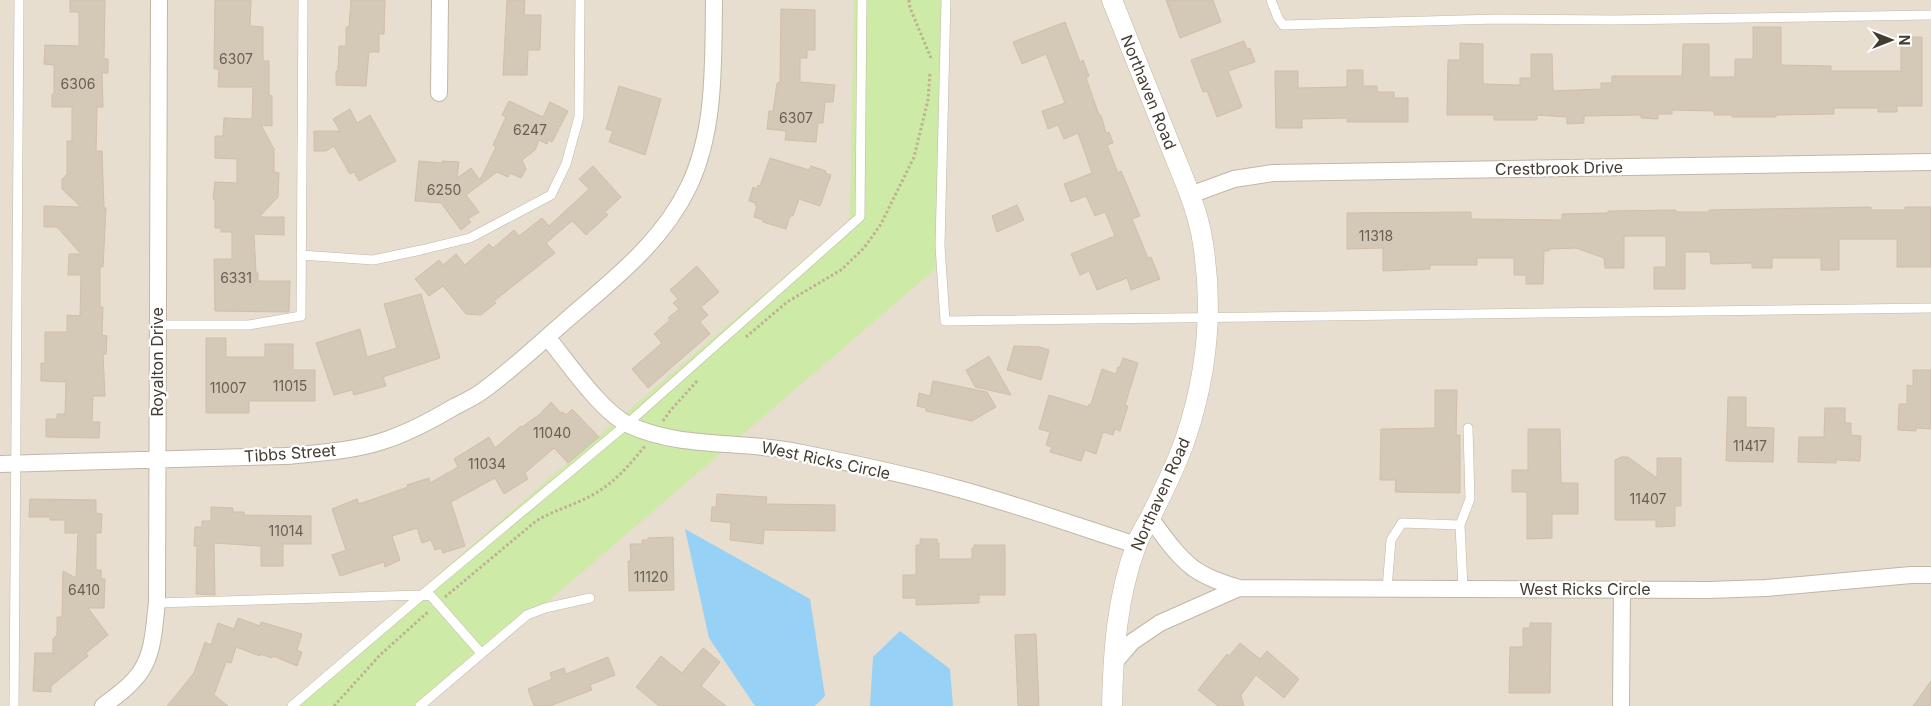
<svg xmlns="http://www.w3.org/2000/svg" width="1931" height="706" font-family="Inter,sans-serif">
  <rect width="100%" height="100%" fill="#f2ede1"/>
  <path fill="#e7decf" d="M0 0H1931V706H0Z"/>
  <path fill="#cdeaa6" d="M854 0H945L940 265 426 706H285L850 220Z"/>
  <path fill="#97d1f5" d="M685 529 810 599 825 696 815 706H755L709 638Z
    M900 631 950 669 953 706H870L873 657Z"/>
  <path fill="#d4c8b6" stroke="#d0bfa9" d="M70 0H105L104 59H108V73H102L103 107H97L96 151H102L104 208H106L103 267H100V307H103L102 335 107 336 106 354H103L105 396H93L92 422H100L99 438 46 437V419H57V414H65L66 382 41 381V363H45V332H67V315L80 316 81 275H68L69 254H81L57 227H44V206L81 207 62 189V179L67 174V141H72V107H52V94H54V65L44 64 45 45 79 46V12H70Z
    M215 0H251L250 26 263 27V61H269V95L272 96V126L261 125 274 149V172L279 173 278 197 259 217H284V235L254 234 256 273H258V281H290L289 312 215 311 214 259H232V232H221V228H215V199H213L215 182 237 183V159L215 158V136H223L224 118 252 119 253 87H218L219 69H214Z
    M351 0H385L384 34H379V52H369L366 86 336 85V71H338L339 46H346V27H349Z
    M507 0H525L524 15H541L540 50H528L527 75H503Z
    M1166 0H1213L1221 22 1180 38Z
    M781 9 815 10V50H807V58H800V82L835 85 833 102H825L823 123H818L816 142 785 140 786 131 767 129 769 111H773L777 83 780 82Z
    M1065 22 1080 62 1083 60 1089 76 1086 78 1099 115H1101L1106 133 1109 132 1113 143 1107 145 1118 173 1121 171 1140 216 1132 219 1148 258 1151 257 1160 279 1131 290 1127 278 1097 290 1089 271 1080 275 1071 254 1115 236 1105 212 1095 216 1086 196 1071 202 1064 184 1092 173 1078 133 1064 139 1058 125 1048 129 1042 111 1065 103 1046 54 1022 64 1013 42Z
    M1753 27H1781V65L1831 66V71H1901V37H1922V106H1897V112H1878V108H1834V114L1776 115V117H1732V115H1714V111L1672 110V114H1658V119L1641 118V115L1584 116V123L1567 124V117L1537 115V120H1494V115H1447L1448 60H1460V43L1483 44V84L1520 85V78H1531V54H1552L1553 91 1601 89V83H1612V76H1682L1683 44H1709V77H1735V59H1753Z
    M1244 41 1247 49 1250 48 1255 62 1228 71 1242 107 1217 117 1207 91 1203 92 1191 60Z
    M1347 70H1363V86H1377V92H1394V98H1408V122H1347V118L1302 119V128H1276L1275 71H1298V88L1347 87Z
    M619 86 661 99 645 155 609 142 613 131 606 129Z
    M509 101 543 117 550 102 568 111 560 127 557 126 559 129 552 142 548 140 547 144 539 140 535 150 522 160 526 169 521 178 510 173 508 177 497 172 466 195 479 212 468 219 471 222 461 230 441 203 415 201 419 161 442 163V161L459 162 457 178 471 168 480 180 496 147 493 145 506 117 502 115Z
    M350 109 357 123 370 115 396 161 359 181 354 172 350 174 334 146 326 151H314V131H340L333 119Z
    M770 158 809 170 811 166 826 171 825 173 831 175 820 206 799 199 793 216H790L786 229 763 222V220L754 217 757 205H755L756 203 749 201 753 187 757 189 758 185 760 186Z
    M593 166 621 197 605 212 608 215 586 235 572 221 546 243 555 253 494 301 496 303 481 315 466 314 443 286 429 296 415 279 439 260 443 265 456 254 465 265 489 244 493 248 514 230 519 236 542 218 549 226 589 189 579 179Z
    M1017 205 1024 220 997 232 992 216Z
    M1871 207V210H1905V207H1931V267H1897V239H1839V270H1821V258H1772V268H1752V263L1711 264 1710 252H1685V289H1654V267H1666V236H1624V268H1605L1604 258 1576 248 1549 249V251H1544L1543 284H1526V275H1514V258H1477V265H1430V269L1383 271V248L1347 249V213L1471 212V219L1562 220V214L1608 213V211L1676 210V212H1709V210Z
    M697 266 719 292 701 307 708 315 700 322 710 334 648 388 632 369 662 343 654 334 670 320 668 318 679 309 673 303 678 299 670 290Z
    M421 294 440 358 383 377 386 386 354 395 352 390 334 395 316 343 360 329 367 357 397 348 384 304Z
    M206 338H226V357H265V344H293V370H315V401H249V413H206Z
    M1014 346 1040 347 1049 350 1041 380 1007 370Z
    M989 356 1011 395 975 387 966 370Z
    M1123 358 1138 363 1125 405 1128 406 1120 431 1115 429 1113 435 1103 432 1096 454 1085 450 1081 461 1050 452 1052 447 1046 445 1050 432 1039 429 1049 395 1088 407 1089 404H1091L1102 369 1116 374 1118 367H1120Z
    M1913 370H1931V429L1916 428V431L1898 430 1899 404H1907V385L1913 386Z
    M933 381 987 392 996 407 972 421 926 411V408L917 406 919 393 930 396Z
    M1435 390H1457L1456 435H1460V493L1395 492 1396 480H1380L1381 429 1435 428Z
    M1728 397H1746V427L1774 428 1773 462 1726 461Z
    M551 402 561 413 563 412 566 415 572 409 599 437 568 463 554 448 525 473 528 479 504 494 495 478 451 502 465 546 443 553 441 548 435 550 431 540 422 543 417 528 392 536 400 560 385 567 384 562 340 576 332 555 346 550 332 509 357 499 359 504 408 487 407 485 429 478 430 483 458 467 454 459 489 437 495 448 521 426 522 427 540 414Z
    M1825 408H1845V423H1851V435L1861 436 1860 461 1836 460V463L1798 462 1799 437H1824Z
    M1528 429H1560L1561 483H1578V514H1552V538L1527 539V492H1512V470H1528Z
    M1621 457H1628L1657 478V458H1681V506H1675V526L1656 527V520H1615V460Z
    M717 494 767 497 766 504 835 505V531L764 530 763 544 730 540 731 523 711 521 712 507H716Z
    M30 499 96 500V513L102 514 101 533H96V570H101V579H105L104 608H88L108 635 86 653 88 656 51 686V692L33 691 35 653H53V639L57 635V617H62L63 571 76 578 78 533H65V520H50V517H29Z
    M211 507 233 508V512H244V515L311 516V544H283V566H261V546L214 543 215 595 196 594 197 546H194L195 527H202V521H211Z
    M673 537 674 590 629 591 628 561H631L630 544H642V540H648V538Z
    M920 539H937V543H939V559H972V548H974V545H1005V595H979V603L916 605V598H903V575H916V545H920Z
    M238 618 260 626 261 622 302 634 297 650 302 652 297 666 273 656 272 658 260 654V656L236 647 231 663 226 662 214 695 228 706H167L194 673 205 642 211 645 218 623 234 629Z
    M1530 623H1551L1550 693H1509L1510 647H1523V628H1530Z
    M1036 634 1039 706H1018L1015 635Z
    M1240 643 1260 659 1267 651 1299 679 1284 698 1256 675 1241 695 1244 706H1218L1198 690 1227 654 1229 656Z
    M703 648 720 662 701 686 726 706H659L636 687 661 656 682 673Z
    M608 657 615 675 590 685 592 690 550 706H534L528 689 552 679 550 673 564 668 566 674Z
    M1931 681V706H1913Z"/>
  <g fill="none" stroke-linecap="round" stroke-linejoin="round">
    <defs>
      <path id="service" d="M946 0 940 246 945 321 1931 308
        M1271 0 1278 18 1283 25 1497 19 1614 20 1931 15
        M301 255 373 260 421 250 470 238 551 195 566 164 579 117 580 0
        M157 325H249L301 316 303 0
        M1387 588 1391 540 1402 523 1460 525
        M1463 588 1460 525 1470 499 1468 428
        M157 603 422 595 627 424 860 217 862 0
        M14 706 19 0
        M292 706 422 595 431 596 481 653
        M420 706 527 615 545 608 590 598"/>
      <path id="minor" d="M439 93 440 0
        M1190 195 1234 179 1273 173 1931 162
        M547 337C568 362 600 411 629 425 681 449 741 440 797 452 851 463 906 474 959 489 1018 505 1077 526 1136 545
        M0 464 285 456C318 453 355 451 386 440 410 432 432 420 454 407 464 402 475 397 484 390 514 368 542 341 570 317 615 278 663 241 689 186 716 129 713 62 714 0
        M1150 518C1163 535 1176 555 1193 568 1207 578 1223 583 1239 588
        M1113 664 1132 642 1160 623 1239 588 1708 590 1766 588 1911 575H1931
        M103 706C116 696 132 685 141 671 154 652 154 625 157 603L159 0
        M1621 706 1622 590"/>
      <path id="tertiary" d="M1112 0C1131 47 1149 93 1168 140 1180 170 1194 200 1201 232 1214 301 1208 371 1186 437 1177 464 1164 490 1151 516 1146 526 1139 536 1136 546 1117 597 1113 653 1112 706"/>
    </defs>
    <use href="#service" stroke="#c1b7a6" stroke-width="10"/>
    <use href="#minor" stroke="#c1b7a6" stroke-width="18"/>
    <use href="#tertiary" stroke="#c1b7a6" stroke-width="21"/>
    <path stroke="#c1b094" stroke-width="3" stroke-dasharray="2.5 2.5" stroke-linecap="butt" d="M909 0 910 8 931 58
      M746 337 787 302 841 270 864 248 881 224 914 157 928 100 930 73
      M663 421 670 411 698 380
      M445 597 536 521C556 509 579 504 599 491 618 479 631 463 645 446
      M334 706 380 655 429 611"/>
    <use href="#service" stroke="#fff" stroke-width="9"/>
    <use href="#minor" stroke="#fff" stroke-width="16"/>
    <use href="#tertiary" stroke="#fff" stroke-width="20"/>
  </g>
  <g text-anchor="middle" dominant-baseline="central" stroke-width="4.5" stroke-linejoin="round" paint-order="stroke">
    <g font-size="14" fill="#685f53">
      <text x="236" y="58">6307</text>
      <text x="78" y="83">6306</text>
      <text x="796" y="117">6307</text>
      <text x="530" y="129">6247</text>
      <text x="444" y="189">6250</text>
      <text x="1376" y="235">11318</text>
      <text x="236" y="277">6331</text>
      <text x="290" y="385">11015</text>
      <text x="228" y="387">11007</text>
      <text x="552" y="432">11040</text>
      <text x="1750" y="445">11417</text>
      <text x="487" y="463">11034</text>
      <text x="1648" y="498">11407</text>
      <text x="286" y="530">11014</text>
      <text x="651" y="576">11120</text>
      <text x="84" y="589">6410</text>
    </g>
    <g font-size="16" fill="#443c32" stroke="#fff">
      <text transform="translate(1149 92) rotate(68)">Northaven Road</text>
      <text transform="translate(1559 168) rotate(-1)">Crestbrook Drive</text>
      <text transform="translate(157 362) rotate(-90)">Royalton Drive</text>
      <text transform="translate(290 453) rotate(-4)">Tibbs Street</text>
      <text transform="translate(826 460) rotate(12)">West Ricks Circle</text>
      <text transform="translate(1160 494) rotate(-66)">Northaven Road</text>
      <text x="1585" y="589">West Ricks Circle</text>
    </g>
  </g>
  <g transform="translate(1891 40) rotate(90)" stroke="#ffffff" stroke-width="4" paint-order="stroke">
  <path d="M0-4L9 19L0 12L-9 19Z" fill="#443c32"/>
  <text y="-8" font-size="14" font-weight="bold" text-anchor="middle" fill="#443c32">N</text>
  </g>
</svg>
